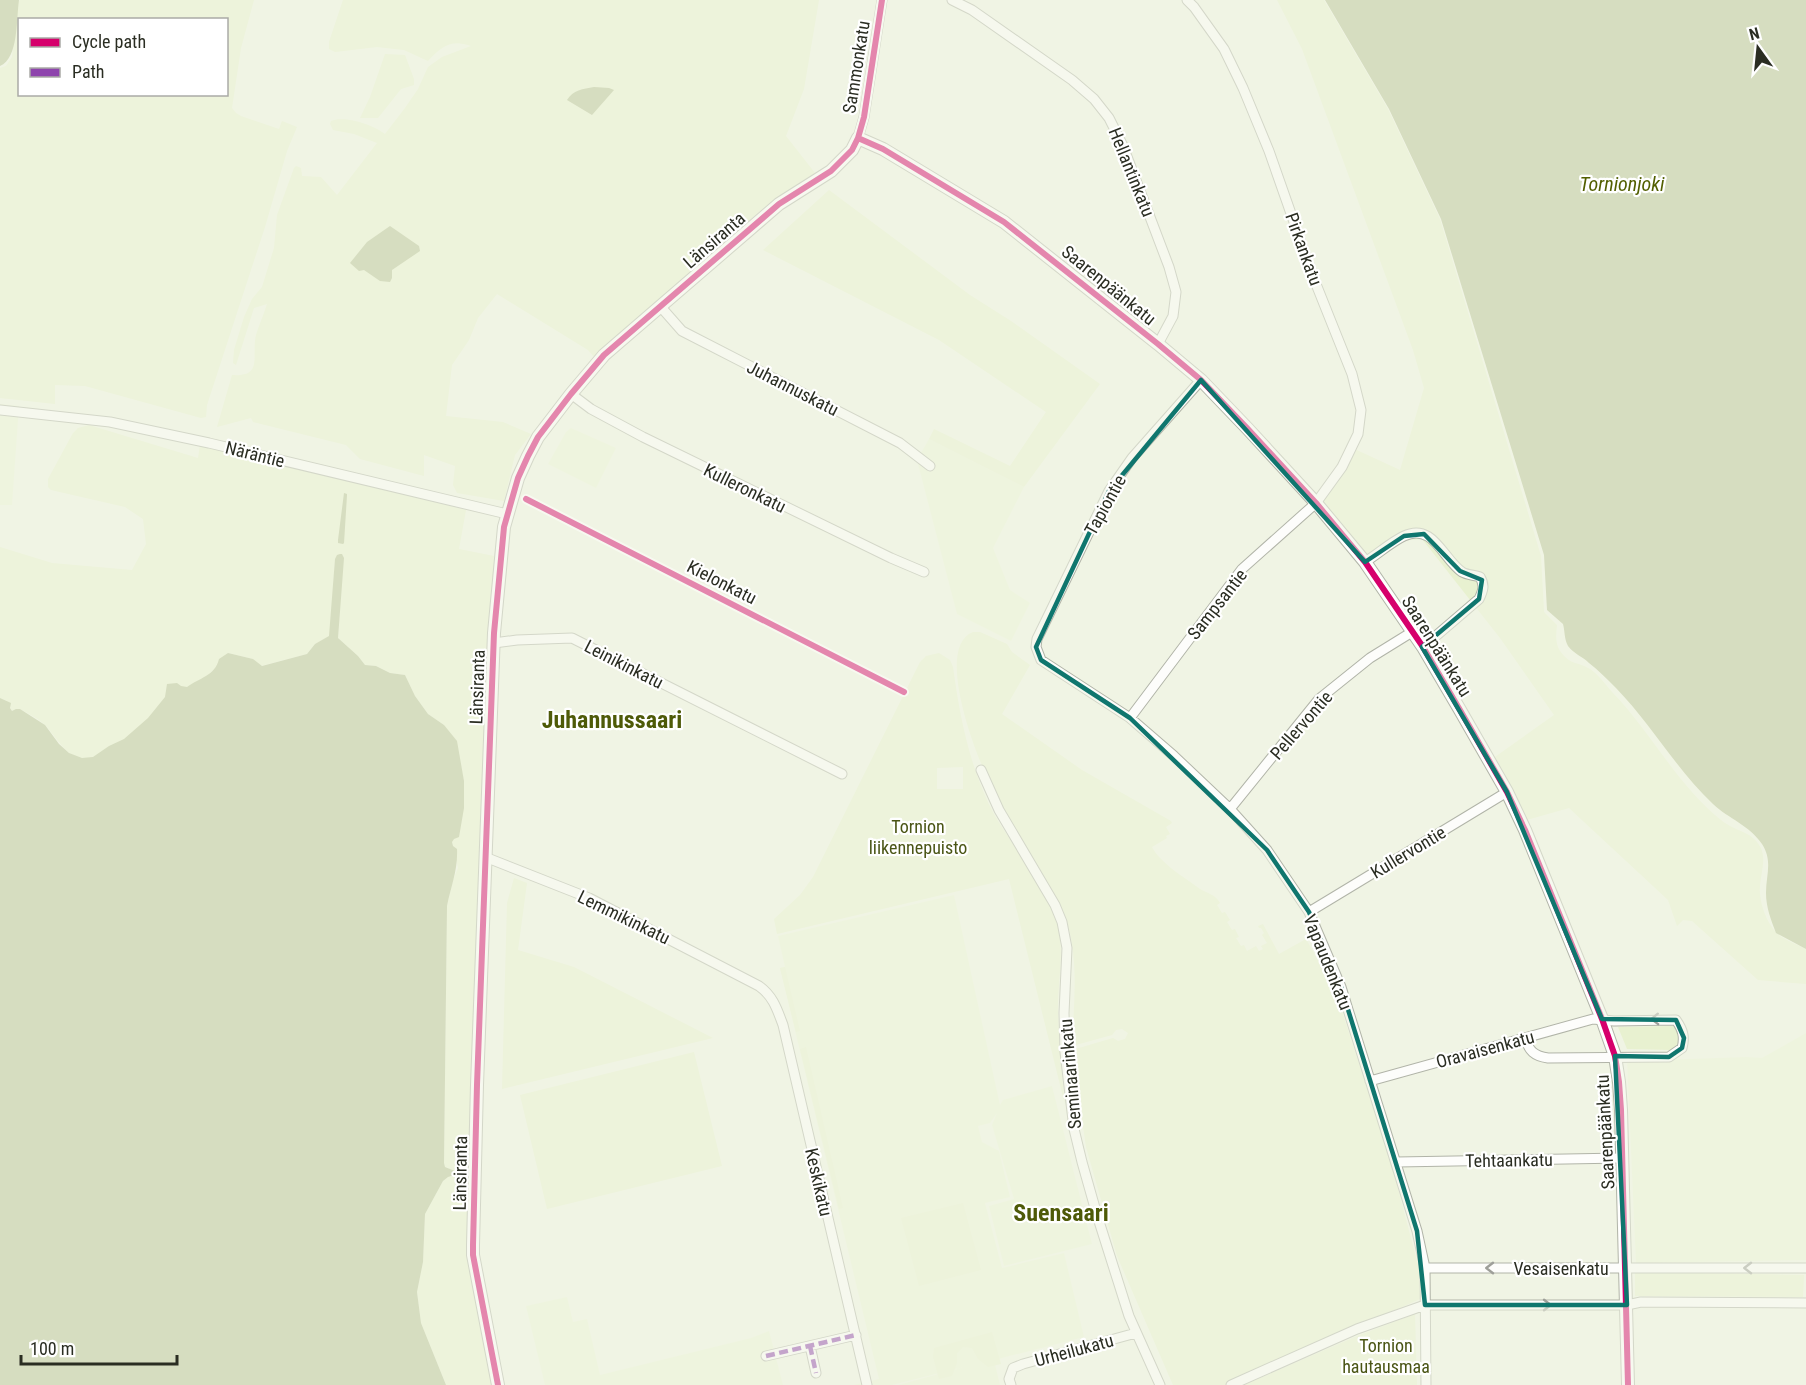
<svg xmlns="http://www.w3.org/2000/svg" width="1806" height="1385" font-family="'Roboto Condensed',sans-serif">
  <rect width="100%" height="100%" fill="#f0f4e4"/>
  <path fill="#ecf3d8" d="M0 404 19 406 12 505H0Z
    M571 428 616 448 596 488 548 464 566 432Z
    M929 439 1024 487 993 548 1010 590 1030 603 1011 641 957 614 917 460Z
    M954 895 1000 1105 1003 1100 1052 1086 1092 1244 1004 1266 989 1206 1014 1199 992 1125 997 1113 990 1123 978 1126 982 1142 999 1151 1010 1197 985 1203 1002 1268 1064 1253 1084 1337 994 1360 1000 1385H898L964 1367 892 1385H854L879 1379 780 968 785 967 778 936Z
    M1806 1033V1260L1636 1263 1627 1061 1747 1057 1762 1058Z
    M567 1297 573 1322 587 1319 600 1375 751 1338 769 1331 783 1385H545L526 1306Z"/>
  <path fill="#e8f1d0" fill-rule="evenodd" d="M20 0H254L241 48 232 108 236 113 241 116 279 129 282 121 297 127 287 151 265 227 207 405 206 417 201 418 85 386 55 385V404L0 398V68L6 66 12 57 18 2ZM20 20H226V94H20Z
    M343 0H819L804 89 786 136 815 173 759 212 594 357 588 350 497 294 478 318 469 340 452 365 446 416 503 422 531 434 515 455 504 501 457 493 453 485 455 466 424 455V476L360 459 346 445 253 422 251 418 217 427 232 375C264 377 251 356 256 335 259 325 264 314 267 304L254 308 236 365 233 363 234 350 244 317 252 299 262 287 274 248 277 215 294 168 296 166 301 168 302 176 321 177 337 195 377 143 354 134 333 130 330 124 331 121C344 115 374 125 385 134L405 108 418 89 428 67 442 57 471 46C451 39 442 46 428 61L404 50 377 47 335 52 329 49V42Z
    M1277 0H1324L1388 109 1440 219 1541 556 1544 612 1557 625C1556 634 1555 643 1560 651 1571 666 1577 661 1590 669 1598 674 1606 685 1612 692 1651 732 1677 785 1721 820 1729 827 1740 830 1749 835 1774 852 1758 872 1760 894 1761 906 1766 921 1775 931 1781 939 1797 944 1806 949V984L1758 980 1692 921 1683 920 1677 926 1668 900 1569 808 1520 822 1485 764 1554 715 1500 638 1422 539 1406 540 1365 567 1313 499 1338 464 1348 446 1400 470 1424 388 1413 350 1302 49Z
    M385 54 405 55 414 79V85L401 89 378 118H360L370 97Z
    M829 190 970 295 1011 321 1100 384 1024 487 929 439 934 429 1010 466 1046 412 939 340 763 250Z
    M89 425 198 458 201 439 466 510 459 549 494 556 480 856 471 1255 494 1385H446L421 1323 417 1292 423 1262 425 1214 443 1181 448 1177 449 1168 445 1167 444 1163 447 906 453 880 458 868 452 842 464 781 460 762 444 725 428 714 415 696 405 675 390 673 376 666 365 665 358 656 338 638 343 555 335 559 330 636 315 644 307 654 261 666 253 659 228 653 217 667 203 679 153 800 69 753C60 745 54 735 46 726 39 719 29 714 20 709L12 711 7 701 0 698V547L52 563 132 570 146 544 143 519 125 507 51 490 48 487V479L73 433 78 428Z
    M973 632H980L1007 644 1012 652 1030 665 1002 714 1082 770 1171 821 1172 823 1166 827 1170 834 1166 836 1167 838 1152 847C1161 864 1184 877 1200 889 1207 893 1216 895 1220 903L1217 905 1222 913 1225 912 1230 920 1227 922 1232 930 1235 929 1239 937 1236 938 1241 946 1244 945 1247 951 1256 946 1259 951 1263 949 1261 946 1267 943 1262 935 1264 933 1261 928H1259L1258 926 1263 924 1279 954 1306 939 1335 990 1391 1162 1419 1269 1420 1299 1226 1385H1173L1117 1256 1086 1147 1072 1050 1113 1038 1118 1041 1125 1039 1128 1033 1122 1029 1116 1030 1112 1035 1072 1046C1074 998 1081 949 1060 904 1036 863 1010 823 989 781 976 755 934 647 973 632Z
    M939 653 950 660 953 667C960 718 970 770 995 816 1016 852 1051 889 1059 931 1064 958 1057 987 1058 1014 1059 1044 1062 1075 1065 1105L1009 879 777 934 774 919 800 895 813 877 920 662 926 656ZM963 767V789H937V768Z
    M514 878 527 883 518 950 574 967 713 1038 502 1089 507 903Z
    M785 967 800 1031 796 1032 780 968Z
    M1673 1026 1679 1032 1678 1043 1672 1050 1627 1049 1618 1027Z
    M806 1047 843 1208 839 1209 800 1049Z
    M694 1052 722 1166 547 1209 520 1095Z
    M963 1203 981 1270 919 1286 901 1218Z
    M1635 1272 1804 1275 1803 1297 1635 1296Z
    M1415 1314 1417 1385H1244L1357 1336Z
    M992 1332 1001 1364 988 1367 978 1359 972 1348 963 1347 957 1353V1363L952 1376 939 1379 933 1357 934 1348Z"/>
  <path fill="#b6c094" d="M0 0H19C16 19 19 58 0 66Z
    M1325 0H1806V949L1776 933C1771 920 1766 907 1766 893 1766 875 1773 861 1762 844 1749 825 1729 819 1713 804 1676 769 1651 724 1616 688 1607 679 1598 670 1589 663 1582 656 1574 654 1568 646 1564 639 1565 631 1563 624L1547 610 1544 555 1441 219 1389 109Z
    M594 87 609 88 614 90 592 115 567 100C573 90 583 89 594 87Z
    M390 226 419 246 420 251 392 270V278L390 282 380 281 364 270 359 271 350 263 367 242Z
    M344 493 347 494V495L344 543 343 544 338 543V540Z
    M340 554H342L344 558 338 638 358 656 365 665 376 666 390 673 405 675 415 696 428 714 444 725 457 741 464 781V808L459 837 454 839 452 842 453 846 457 849C458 870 451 886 447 906L444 1163 445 1167 455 1171 454 1175 448 1177 443 1181 425 1214 423 1262 417 1292 421 1323 446 1385H0V698L11 703 10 708 12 711 16 709H20L45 725 59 744 69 753 82 758 93 757 109 746 124 739 148 718 165 697 167 684 177 683 181 686 187 687C199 678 215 676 219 659L228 653 253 659 262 666 307 654 315 644 329 636 335 559 337 555Z"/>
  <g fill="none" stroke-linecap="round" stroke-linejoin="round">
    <defs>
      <path id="minor" d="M952 0 972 10 1072 80 1094 99 1109 118 1123 146 1169 267 1176 292 1173 316 1158 344
        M858 138 864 117 882 0
        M660 306 682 331 900 443 930 466
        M1201 380 1132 458 1109 491 1037 639 1036 647 1041 660 1130 718 1174 756 1230 809 1267 850 1309 912 1341 987 1417 1231 1425 1268 1426 1385
        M571 394 591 409 643 437 891 558 924 572
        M0 410 110 422 209 443 507 514
        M1365 562C1378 554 1391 542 1404 536 1433 522 1443 559 1462 572 1467 575 1474 575 1480 577 1485 585 1483 591 1479 599L1423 647
        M494 643 517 640 572 638 842 774
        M1130 718 1242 569 1316 503 1342 467 1358 434 1361 410 1352 374 1314 279 1269 151 1243 88 1224 49 1194 7 1187 0
        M981 770 999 810 1055 905 1062 922 1067 948 1064 1013 1065 1052 1074 1129 1082 1162 1097 1215 1129 1316 1160 1385
        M1230 809 1319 699 1370 658 1412 632
        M485 857 589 898 759 986C773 996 777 1009 783 1025L867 1385
        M1309 912 1507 792
        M1370 1081 1593 1019 1614 1021 1676 1020C1683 1030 1685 1037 1682 1048L1669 1057 1548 1058C1534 1056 1529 1051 1525 1038
        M1397 1162 1622 1158
        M1425 1268H1806
        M810 1346 816 1373
        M766 1356 856 1335
        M1011 1385 1009 1379 1013 1368 1023 1364 1136 1333
        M1231 1385 1357 1329 1425 1305H1627L1641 1302 1806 1303"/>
      <path id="tertiary" d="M498 1385 473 1255V1245L477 1085 494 633 504 527 518 478 528 456 538 437 571 394 604 355 779 204 831 171 852 150 858 138 883 149 1004 222 1158 344 1201 380 1247 428 1316 503 1365 562 1423 647 1460 710 1507 792 1525 830 1602 1019 1615 1056 1619 1082 1621 1110 1628 1385"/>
    </defs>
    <use href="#minor" stroke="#b1b4a8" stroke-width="11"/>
    <use href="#tertiary" stroke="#b1b4a8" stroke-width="14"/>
    <use href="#minor" stroke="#fdfdfb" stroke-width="9"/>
    <use href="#tertiary" stroke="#fdfdfb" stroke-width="12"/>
    <path stroke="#8e44ad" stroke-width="4.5" stroke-dasharray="9 4.5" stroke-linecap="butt" d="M810 1346 816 1373
      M766 1356 856 1335"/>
    <defs>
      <path id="cycleway" d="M858 138 883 149 1004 222 1158 344 1201 380 1247 428 1316 503 1365 562 1423 647 1460 710 1507 792 1525 830 1602 1019 1615 1056 1619 1082 1621 1110 1628 1385
        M526 499 904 692
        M498 1385 473 1255V1245L477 1085 494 633 504 527 518 478 528 456 538 437 571 394 604 355 779 204 831 171 852 150 858 138 864 117 882 0"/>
    </defs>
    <use href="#cycleway" stroke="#fff" stroke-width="10"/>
    <use href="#cycleway" stroke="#d6006c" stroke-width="6"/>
  </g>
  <defs><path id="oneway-chevron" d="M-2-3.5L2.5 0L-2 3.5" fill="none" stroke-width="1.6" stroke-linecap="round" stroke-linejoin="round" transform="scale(1.5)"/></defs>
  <g stroke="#9e9f99">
    <use href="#oneway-chevron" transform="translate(1655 1019) rotate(178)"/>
    <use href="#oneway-chevron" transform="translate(1490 1268) rotate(-180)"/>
    <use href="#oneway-chevron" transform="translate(1748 1268) rotate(180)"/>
    <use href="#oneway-chevron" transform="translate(1547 1305)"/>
  </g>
  <path d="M0 0H1806V1385H0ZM1201 380 1365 562 1404 536 1424 534 1460 571 1482 580 1479 599 1422 647 1507 792 1602 1019 1676 1020 1684 1038 1682 1048 1669 1057 1615 1056 1627 1305H1425L1417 1231 1341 987 1309 912 1267 850 1130 718 1041 660 1036 647 1109 491Z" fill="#f0f4e4" fill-opacity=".55" fill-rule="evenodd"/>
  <path fill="none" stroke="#0f766e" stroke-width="4.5" stroke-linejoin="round" d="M1201 380 1365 562 1404 536 1424 534 1460 571 1482 580 1479 599 1422 647 1507 792 1602 1019 1676 1020 1684 1038 1682 1048 1669 1057 1615 1056 1627 1305H1425L1417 1231 1341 987 1309 912 1267 850 1130 718 1041 660 1036 647 1109 491Z"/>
  <g text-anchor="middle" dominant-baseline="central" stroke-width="4.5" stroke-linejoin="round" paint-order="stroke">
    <g font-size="18" fill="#2a2d22" stroke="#fff">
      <text transform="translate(856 67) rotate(-81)">Sammonkatu</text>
      <text transform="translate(1132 172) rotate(68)">Hellantinkatu</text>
      <text transform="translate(714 240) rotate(-41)">Länsiranta</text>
      <text transform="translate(1304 249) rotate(70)">Pirkankatu</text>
      <text transform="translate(1109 285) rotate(39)">Saarenpäänkatu</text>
      <text transform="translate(793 388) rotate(27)">Juhannuskatu</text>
      <text transform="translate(255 454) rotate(14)">Näräntie</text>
      <text transform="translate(745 488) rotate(26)">Kulleronkatu</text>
      <text transform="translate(1105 505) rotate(-61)">Tapiontie</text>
      <text transform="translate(722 582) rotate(27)">Kielonkatu</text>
      <text transform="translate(1217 604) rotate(-52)">Sampsantie</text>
      <text transform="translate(1437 646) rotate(58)">Saarenpäänkatu</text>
      <text transform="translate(624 664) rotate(27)">Leinikinkatu</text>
      <text transform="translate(477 687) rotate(-88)">Länsiranta</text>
      <text transform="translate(1301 725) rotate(-49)">Pellervontie</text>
      <text transform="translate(1408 852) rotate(-31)">Kullervontie</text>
      <text transform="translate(624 917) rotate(26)">Lemmikinkatu</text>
      <text transform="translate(1328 962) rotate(68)">Vapaudenkatu</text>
      <text transform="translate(1485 1049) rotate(-15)">Oravaisenkatu</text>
      <text transform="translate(1070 1074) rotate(-95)">Seminaarinkatu</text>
      <text transform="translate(1605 1132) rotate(-93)">Saarenpäänkatu</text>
      <text transform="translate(1509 1160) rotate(-1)">Tehtaankatu</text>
      <text transform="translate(460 1173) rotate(-89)">Länsiranta</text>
      <text transform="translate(819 1182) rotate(77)">Keskikatu</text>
      <text x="1561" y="1268">Vesaisenkatu</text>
      <text transform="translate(1074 1350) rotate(-15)">Urheilukatu</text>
    </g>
    <g font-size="18" fill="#4a5515" stroke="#fff">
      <text x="918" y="826">Tornion<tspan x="918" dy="21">liikennepuisto</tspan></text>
      <text x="1386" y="1345">Tornion<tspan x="1386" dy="21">hautausmaa</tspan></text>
    </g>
    <g font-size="20" font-style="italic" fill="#525f00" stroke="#fff">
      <text x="1622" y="184">Tornionjoki</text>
    </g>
    <g font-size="24" font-weight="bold" fill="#4e5a08" stroke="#fff">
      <text x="612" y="720">Juhannussaari</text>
      <text x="1061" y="1213">Suensaari</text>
    </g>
  </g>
  <rect x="18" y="18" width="210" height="78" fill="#ffffff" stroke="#aaaba7" stroke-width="1.5"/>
  <rect x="30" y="38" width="30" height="9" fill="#d6006c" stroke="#aaaba7" stroke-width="1.5"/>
  <text x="72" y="48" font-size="18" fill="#2a2d22">Cycle path</text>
  <rect x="30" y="68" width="30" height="9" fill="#8e44ad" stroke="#aaaba7" stroke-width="1.5"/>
  <text x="72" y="78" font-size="18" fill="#2a2d22">Path</text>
  <g transform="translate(1758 48) rotate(345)" stroke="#ffffff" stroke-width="4.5" paint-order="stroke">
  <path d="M0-4.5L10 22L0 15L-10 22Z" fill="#2a2d22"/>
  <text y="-9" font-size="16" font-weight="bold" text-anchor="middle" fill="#2a2d22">N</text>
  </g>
  <path d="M21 1355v9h156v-9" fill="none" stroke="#2a2d22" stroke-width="3"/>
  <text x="30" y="1355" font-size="18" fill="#2a2d22" stroke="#ffffff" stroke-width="4.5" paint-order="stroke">100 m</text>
</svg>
